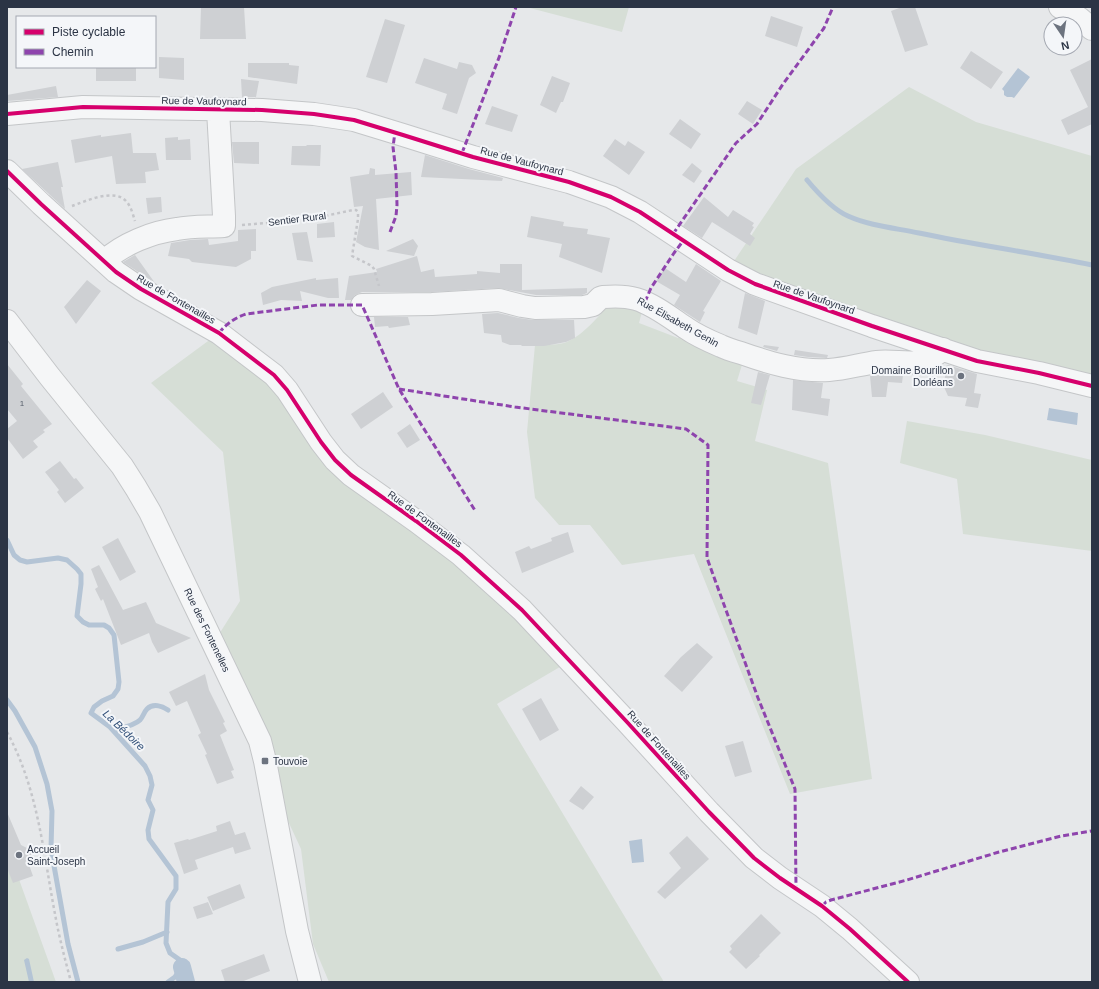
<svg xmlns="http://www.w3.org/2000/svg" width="1099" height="989" font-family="Arial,sans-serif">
  <rect width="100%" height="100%" fill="#e6e8ea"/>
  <path fill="#d6ded6" d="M526 7H629L622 32Z
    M909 87 976 122 1092 156V386L1039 373 728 270 796 169Z
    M611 302 643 308 639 323 678 338 688 329 745 355 737 381 767 390 755 441 828 463 872 779 790 794 694 554 622 565 590 525H559L535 498 527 432 535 345C544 345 555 345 564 343 582 337 599 316 611 302Z
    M219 333 287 390 321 442 570 661 497 704 664 982H329L313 944 301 849 209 650 240 601 223 452 151 383Z
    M907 421 985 435 1092 460V551L963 534 957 479 900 463Z
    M7 846 56 982H7Z"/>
  <path fill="#b4c4d5" d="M1018 68 1030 77 1014 98 1012 97H1007L1004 95V91L1002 89Z
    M1049 408 1078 413 1077 425 1047 420Z
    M642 839 644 862 632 863 629 841Z
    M27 958 29 959 34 982H29L24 960Z"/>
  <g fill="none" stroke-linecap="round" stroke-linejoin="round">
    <path stroke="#b4c4d5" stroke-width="5" d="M807 180C817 192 834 210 848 216 870 226 895 228 919 233 976 245 1034 253 1092 265
      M7 540 14 555 20 560 27 562 58 558 67 560 77 569 81 574V584L77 616 83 622 89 625H104L109 628 114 635 119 682 118 689 113 696 102 701 94 707 91 713 110 727 145 766 150 776 152 785 148 800 153 810 148 830 149 839 176 876V889L168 902 166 943 170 953 180 960 182 967 175 977 168 982
      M7 700 15 711 35 747 47 784 52 811 51 849 68 944 78 982
      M113 730C121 728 134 726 140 720 143 717 144 712 147 709 153 703 162 706 168 710
      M118 949 143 942 167 932"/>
    <path stroke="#b4c4d5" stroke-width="18" d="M182 967 186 982"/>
  </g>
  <path fill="#ced0d3" d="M201 7H244L246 39H200Z
    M902 7H915L928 45 905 52 891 11Z
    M771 16 803 27 797 47 765 36Z
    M385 19 405 25 387 83 366 77Z
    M971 51 1003 72 991 89 960 68Z
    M159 57 184 58V80L159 78Z
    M424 58 457 69 459 62 472 65 476 73 469 78 457 114 442 109 447 94 415 83Z
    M1092 59V124L1068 135 1061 120 1088 107 1070 70Z
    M248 63H289V65L299 66 297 84 248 77Z
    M96 67H136V81H96Z
    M552 76 570 83 563 102H561L556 113 540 105Z
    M241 79 259 81 256 97H242Z
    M56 86 58 97 7 101V95Z
    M747 101 762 110 753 124 738 114Z
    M492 106 518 115 512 132 485 124Z
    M680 119 701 134 691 149 669 134Z
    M131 133 133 153H156L159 170 145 172 146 183 116 184 112 156 75 163 71 140 101 135V137Z
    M178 137V140L190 139 191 160H166L165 138Z
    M615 139 625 146 628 141 645 152 629 175 603 156Z
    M232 142H259V164L234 163Z
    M307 145H321L320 166 291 165 292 146H306Z
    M425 155 469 169 503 178 502 181 421 177Z
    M58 162 63 187H61L65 209 22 169Z
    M692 163 702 171 694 183 682 175Z
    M370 168 375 169V175L411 172 412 195 376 199 379 250 365 247 356 242 363 206 354 207 350 177 369 174Z
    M161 197 162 212 148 214 146 198Z
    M704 197 728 217 733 210 754 223 752 226 754 227 750 234 755 238 750 246 712 222 702 238 683 226Z
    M531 216 564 222 563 226 588 229 587 234 610 238 602 273 559 257 562 244 527 237Z
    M334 222 335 237 317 238V224Z
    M256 229V251H251V259L236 267 192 262 189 259 168 256 171 243 190 240 208 239 209 245 238 241V230Z
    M307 232 313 262 297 260 292 233Z
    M413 239 418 246 414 256 386 251Z
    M135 255 155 283 123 262Z
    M417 256 421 272 434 269 435 277 477 274V271L500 273V264H522V290L587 288V293L582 295H536L498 288 432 292H362L355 295 351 300H345L349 276 377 272 376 269Z
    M696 264 721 281 703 311 705 312 700 322 674 305 680 295 656 281 665 268 686 282Z
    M316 278V280L338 278 339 298H328L300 291 302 301 281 300 263 305 261 293 272 287Z
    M87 280 101 291 76 324 64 307Z
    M745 293 765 301 757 335 738 328Z
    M498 313 519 318 533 320H574L575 338 566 342 544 346H522L521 345H510L502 342 501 335 484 333 482 314Z
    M374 317H408L410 325 389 328 388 326 375 327Z
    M764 345 779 347 777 351 763 347Z
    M795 350 828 355 827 358 808 357 794 355Z
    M7 364 23 384 21 386 52 424 43 430 45 432 33 441 38 447 23 459 7 438V429L17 421 7 409Z
    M948 365 977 374 974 393 981 394 978 408 965 406 967 398 948 396 944 387 946 366Z
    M758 372 770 375 761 405 751 403Z
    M883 374 903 375 902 383 888 382 886 397H872L870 376Z
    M793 380 823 383 821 398 830 399 828 416 792 410Z
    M383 392 393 407 361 429 351 414Z
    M410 424 420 440 407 448 397 433Z
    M60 461 74 479 76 478 84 488 65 503 57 492 59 490 45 472Z
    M568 532 574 552 522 573 515 552 529 546 531 549 552 541 551 538Z
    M118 538 136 572 120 581 102 547Z
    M99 565 123 610 146 602 156 623 191 638 158 653 152 642 149 633 121 645 103 599 101 601 95 589 98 587 91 569Z
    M697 643 713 657 682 692 664 676 681 657Z
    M205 674 209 690 225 722 223 723 227 731 220 735 234 770 231 771 234 778 217 784 205 755 207 754 198 735 201 733 187 701 176 706 169 692Z
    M541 698 559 730 540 741 522 709Z
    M743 741 752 772 735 777 725 746Z
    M581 786 594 797 583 810 569 801Z
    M7 812 21 845 33 851 28 862 33 876 13 883 7 868Z
    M230 821 235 835 245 832 251 849 235 854 233 847 195 860 198 869 184 874 174 843 188 839 189 840 217 831 216 826Z
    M687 836 709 859 665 899 657 892 681 868 669 853Z
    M240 884 245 898 213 911 207 897Z
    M208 902 213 914 197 919 193 907Z
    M761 914 781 933 759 955 760 956 746 969 729 952 732 949 730 946Z
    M264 954 270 971 241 982H225L221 970Z"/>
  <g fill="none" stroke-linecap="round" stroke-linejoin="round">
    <defs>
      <path id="minor" d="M1060 7 1079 18 1092 29
        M7 114 83 107 262 110 314 114 354 120 403 135 473 157 569 182 611 197 640 212 728 270 755 284 872 326 977 361 1039 373 1092 386
        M7 171 41 204 116 272 141 289 219 333 274 375 287 390 321 442 335 460 351 475 416 521 461 555 522 610 627 722 709 812 754 858 780 878 822 906 850 929 908 982
        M104 261C123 244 152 232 177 229 192 226 208 227 224 226V216L218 110
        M362 305 432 304 499 300 522 306 535 308 584 307 593 305 600 298 603 297C614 296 626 296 636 299 653 304 671 318 686 328 696 335 709 341 721 346 727 349 734 351 741 353 769 363 799 372 829 370 846 369 861 364 877 362 891 360 912 365 925 361 932 358 937 354 943 349
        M7 321 50 377 122 466 136 488 150 512 260 741 265 761 297 931 310 982"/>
    </defs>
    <use href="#minor" stroke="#c4c6c8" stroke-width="24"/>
    <path stroke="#c5c6ca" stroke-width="2.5" stroke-dasharray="3 3" stroke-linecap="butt" d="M72 206C86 201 114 188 126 201 131 206 133 215 135 221
      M242 225 306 220 353 210H356L358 212V219L352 256 372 266 374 269 379 286
      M7 732C38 789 43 851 55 914 59 937 65 959 71 982"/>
    <use href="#minor" stroke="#f5f6f7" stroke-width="22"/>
    <path stroke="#8e44ad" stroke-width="3" stroke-dasharray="6 3" stroke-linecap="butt" d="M462 153 500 55 516 7
      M390 232 396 216 397 205 396 172 393 147 395 132
      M673 234 736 143 757 124 783 84 824 28 833 7
      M645 302 651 288 674 253 683 241
      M219 333C227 323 235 318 246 314L318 305H362L399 389 476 512
      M399 389 515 407 686 429 708 445 707 558 758 698 795 789 796 889
      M822 906 826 902 831 900 907 880 999 852 1061 836 1092 831"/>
    <defs>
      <path id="cycleway" d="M7 114 83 107 262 110 314 114 354 120 403 135 473 157 569 182 611 197 640 212 728 270 755 284 872 326 977 361 1039 373 1092 386
        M7 171 41 204 116 272 141 289 219 333 274 375 287 390 321 442 335 460 351 475 416 521 461 555 522 610 627 722 709 812 754 858 780 878 822 906 850 929 908 982"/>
    </defs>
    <use href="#cycleway" stroke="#f4f6f9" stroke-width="6"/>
    <use href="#cycleway" stroke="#d6006c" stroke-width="4"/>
  </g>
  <g fill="#6c737f" stroke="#f4f6f9" stroke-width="1.5">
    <circle cx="961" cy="376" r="4"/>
    <rect x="261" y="757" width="8" height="8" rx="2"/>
    <circle cx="19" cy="855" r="4"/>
  </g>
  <g text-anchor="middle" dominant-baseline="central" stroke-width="4" stroke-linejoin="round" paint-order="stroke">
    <g font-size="8" fill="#545c69">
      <text x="22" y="403">1</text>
    </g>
    <g font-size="10" fill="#2b3445" stroke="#f4f6f9">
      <text transform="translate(204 101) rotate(1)">Rue de Vaufoynard</text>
      <text transform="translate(522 161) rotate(15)">Rue de Vaufoynard</text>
      <text transform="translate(297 219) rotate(-7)">Sentier Rural</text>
      <text transform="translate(814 297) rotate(19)">Rue de Vaufoynard</text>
      <text transform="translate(176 299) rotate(30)">Rue de Fontenailles</text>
      <text transform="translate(678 322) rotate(29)">Rue Élisabeth Genin</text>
      <text transform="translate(425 519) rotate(36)">Rue de Fontenailles</text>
      <text transform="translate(207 630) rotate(64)">Rue des Fontenelles</text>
      <text transform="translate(659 745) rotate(48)">Rue de Fontenailles</text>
    </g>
    <g font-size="10" fill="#2b3445" stroke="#f4f6f9" text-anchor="start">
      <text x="953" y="370" text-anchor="end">Domaine Bourillon<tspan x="953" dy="12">Dorléans</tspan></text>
      <text x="273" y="761">Touvoie</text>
      <text x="27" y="849">Accueil<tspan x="27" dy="12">Saint-Joseph</tspan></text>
    </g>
    <g font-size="11" font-style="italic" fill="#34527a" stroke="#f4f6f9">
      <text transform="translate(124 730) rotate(44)">La Bédoire</text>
    </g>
  </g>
  <rect width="1099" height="989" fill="none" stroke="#2b3445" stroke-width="16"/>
  <rect x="16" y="16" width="140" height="52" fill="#f4f6f9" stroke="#a4a8b1"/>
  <rect x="24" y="29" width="20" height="6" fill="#d6006c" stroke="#a4a8b1"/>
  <text x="52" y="36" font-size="12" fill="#2b3445">Piste cyclable</text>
  <rect x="24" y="49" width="20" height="6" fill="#8e44ad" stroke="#a4a8b1"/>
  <text x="52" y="56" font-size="12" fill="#2b3445">Chemin</text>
  <g transform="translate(1063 36) rotate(167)"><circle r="19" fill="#f4f6f9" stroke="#a4a8b1"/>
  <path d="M0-3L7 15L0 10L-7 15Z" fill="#6c737f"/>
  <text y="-6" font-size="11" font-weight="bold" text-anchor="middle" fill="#2b3445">N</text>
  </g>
</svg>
